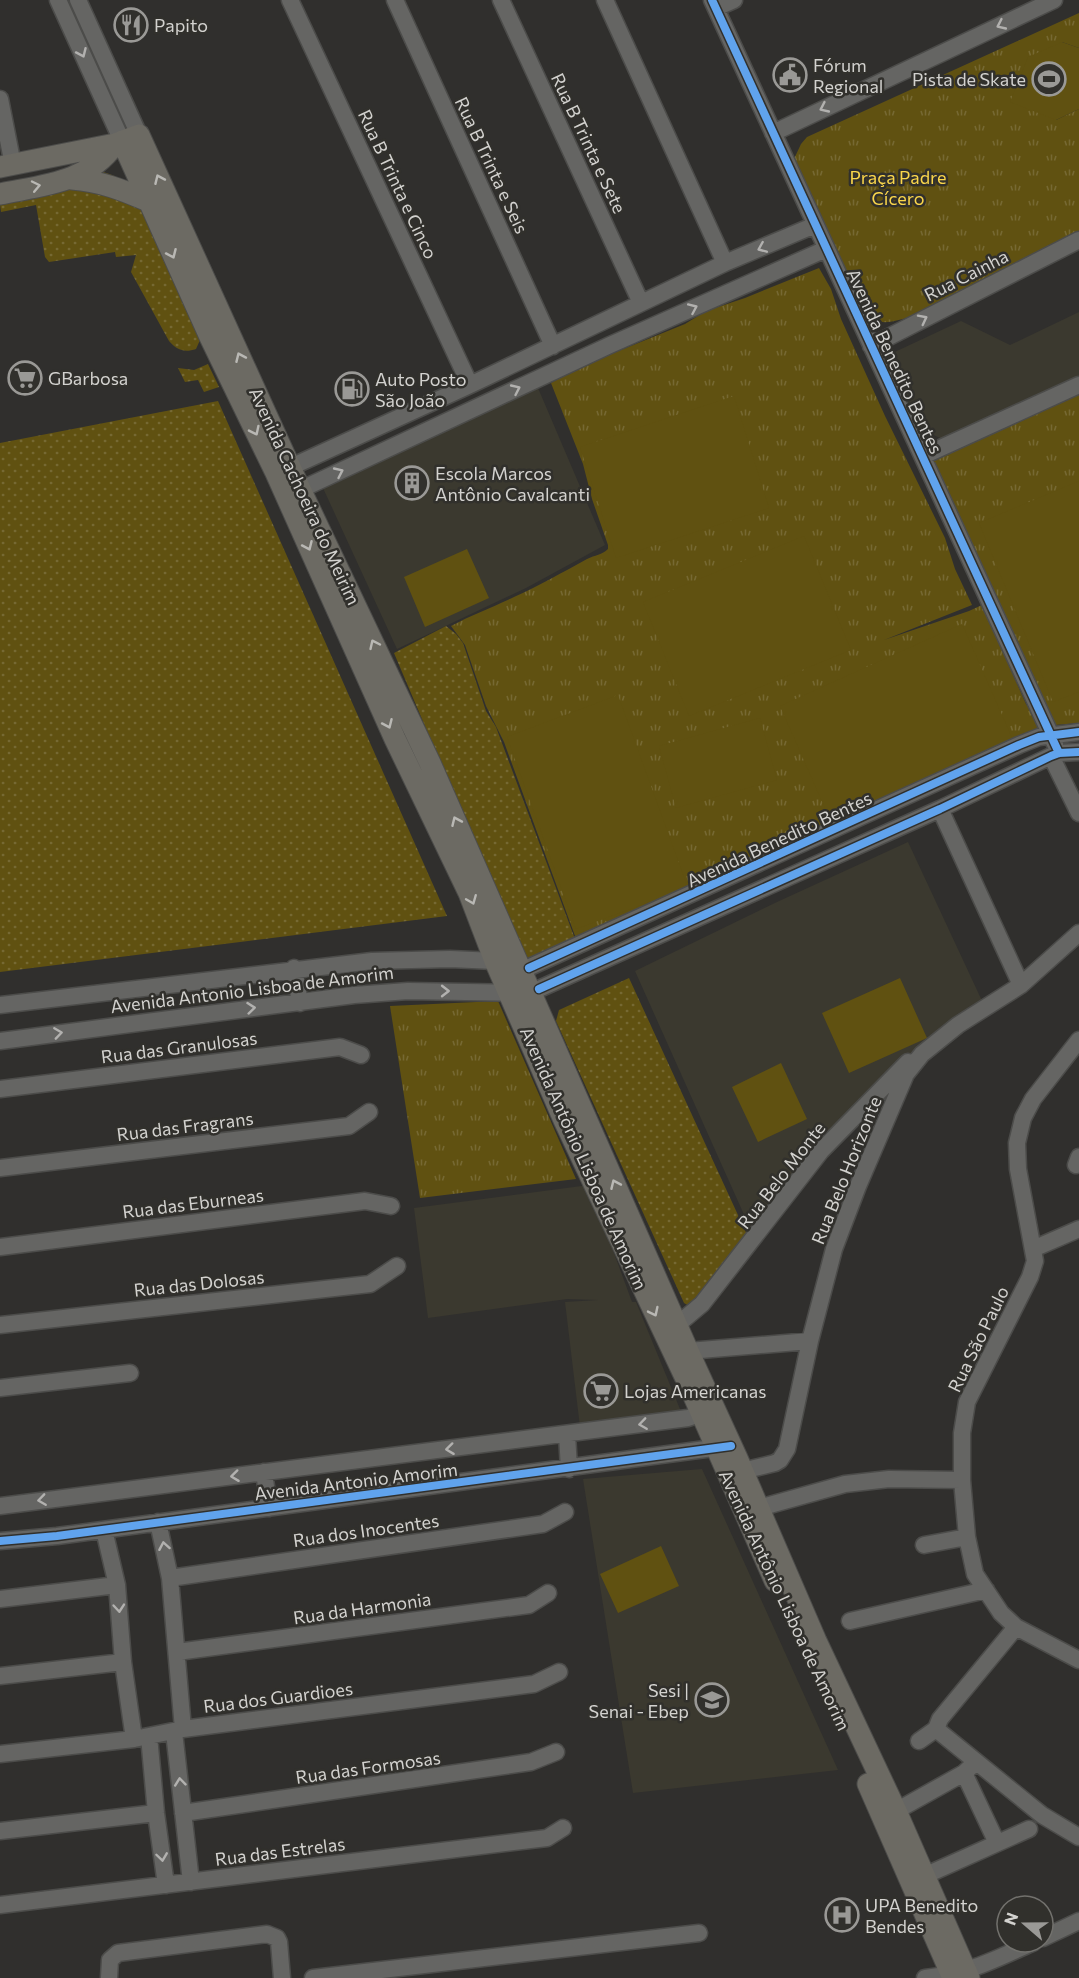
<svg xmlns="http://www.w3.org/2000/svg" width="1079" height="1978" font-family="Commissioner,sans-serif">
<defs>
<pattern id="grass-dots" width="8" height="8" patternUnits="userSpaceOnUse" patternTransform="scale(1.5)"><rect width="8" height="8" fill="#605111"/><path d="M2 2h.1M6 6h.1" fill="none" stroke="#766933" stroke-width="1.8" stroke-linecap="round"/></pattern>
<pattern id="park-tufts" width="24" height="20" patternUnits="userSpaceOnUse" patternTransform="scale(1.5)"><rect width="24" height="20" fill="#605111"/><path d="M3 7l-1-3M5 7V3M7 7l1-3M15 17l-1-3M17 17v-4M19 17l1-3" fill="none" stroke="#766933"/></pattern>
</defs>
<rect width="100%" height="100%" fill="#302f2d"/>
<path fill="#3b392f" d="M1079 312V377L942 439 919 428 884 357 961 321 1010 345Z
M538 388 605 545 526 588 397 649 323 488Z
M908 842 983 1003 919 1049 750 1228 635 971 777 902Z
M589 1185 632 1302H636L682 1414 580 1427 565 1302 598 1300 567 1299 428 1318 414 1208Z
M702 1469 838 1770 633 1793 583 1479Z"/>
<path fill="url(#grass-dots)" d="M99 171C116 175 124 180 134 194L193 315 191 320 200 340 196 349C184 353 177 350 169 341L131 272 136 255 116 257 115 252 49 262 45 257 36 205 1 212 0 204Z
M208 364 219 387 204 392 198 380 185 382 178 368 194 370Z
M218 401 447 916 0 972V443Z
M446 626 456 634 463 643 486 711 496 727 578 947 527 967 394 653Z
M629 978 749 1239 689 1306 684 1303 556 1021 559 1010Z"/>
<path fill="url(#park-tufts)" d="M1079 13V48L1062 42 1056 120 1079 109V238L910 317C892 322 881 326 865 316L794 159 801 144 807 137Z
M819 268 831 289 841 319 885 416 945 538 955 569 972 605 884 640 969 611 982 605 1026 704 1034 714 1041 731 578 944 504 742 486 706 465 645 451 626C471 615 493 607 514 597 539 586 563 572 587 559 595 555 602 555 608 549V545L592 499 583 464 551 383 579 367 685 324 706 311 745 298Z
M1079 391V723L1055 725 932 458Z
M498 1001 576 1179 420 1198 390 1006Z"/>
<path fill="#605111" d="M1062 42 1079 48V109L1056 120 1010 102 1028 57Z
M734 396 769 508 616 558 580 447Z
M1079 481V692L1053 702 979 523Z
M804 536 851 650 689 716 643 602Z
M467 549 489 598 425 627 404 577Z
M962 624 1013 740 831 822 780 706Z
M618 695 688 888 576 929 507 737Z
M760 718 777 780 676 808 659 746Z
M900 978 927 1038 849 1073 822 1013Z
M781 1063 807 1119 758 1142 732 1087Z
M661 1546 679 1586 618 1613 600 1574Z"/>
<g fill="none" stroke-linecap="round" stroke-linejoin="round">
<defs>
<path id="minor" d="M58 0 122 141
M78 0 139 135
M290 0 470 385
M395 0 553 346
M501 0 641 303
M605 0 725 263
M712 0 1055 744
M716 8 734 0
M0 99 13 165
M773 133 1054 0
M871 346 1079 240
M923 456 1079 385
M280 472 470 385 725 263 815 225
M289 495 610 345 826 249
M1051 756 1079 813
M940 809 1021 985
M294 968 300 1003
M0 1005 372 961 450 959 495 961 521 971 1019 745 1039 737 1079 732
M1079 1040 1033 1099 1023 1118 1017 1143 1018 1169 1035 1261 1030 1277 967 1402 962 1433V1480L967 1537 975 1574 1001 1613 1016 1627 1079 1660
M0 1041 354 995 408 991 530 993 940 809 1051 756 1059 753 1079 752
M0 1089 340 1047 361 1055
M1076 1165 1079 1157
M0 1168 349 1126 369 1112
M0 1247 365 1201 391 1206
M1033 1249 1079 1229
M0 1325 370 1284 397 1266
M677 1325 702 1304 821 1151 908 1062
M688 1351 810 1341
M0 1388 130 1373
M567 1434 569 1469
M742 1471 775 1463 780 1460 787 1449 810 1341 834 1249 858 1186 906 1074 922 1054 958 1025 1021 985 1079 933
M264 1472 269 1508
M0 1506 688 1418 712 1410
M759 1508 845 1484 889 1479 962 1480
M158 1522 170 1578 183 1729
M104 1530 117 1585 123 1662 134 1739
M0 1541 57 1536 728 1446
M924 1545 967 1537
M170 1578 543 1524 565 1512
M0 1599 117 1585
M850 1621 986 1590
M177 1652 529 1605 548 1593
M0 1676 123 1662
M936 1729 1042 1815 1079 1837
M174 1732 191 1882
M149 1736 156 1813 166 1885
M919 1741 936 1729 940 1719 1016 1627
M0 1754 134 1739 183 1729 534 1684 559 1672
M964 1773 997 1843
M896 1811 964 1773 976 1762
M183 1813 531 1762 556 1752
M0 1831 156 1813
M924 1876 1029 1829
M0 1905 547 1838 563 1828
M1043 1938 1079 1921
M109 1978 110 1960 118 1953 267 1934 277 1938 279 1942 282 1978
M313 1978 699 1933
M925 1978C970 1973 994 1960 1034 1942"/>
<path id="major" d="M122 141 210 337 276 473 395 739 469 893 495 961 564 1120 689 1385 775 1581
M0 167 115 144 139 135 300 489 430 763 688 1351 737 1458 816 1641 896 1811 969 1978
M72 179C100 181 123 190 148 201
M0 194C44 185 87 183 115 144
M868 1784 953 1978"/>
</defs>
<use href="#minor" stroke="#4c4c4a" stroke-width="19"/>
<use href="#major" stroke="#4c4c4a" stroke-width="23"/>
<use href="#minor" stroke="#656563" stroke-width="16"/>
<use href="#major" stroke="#6c6a63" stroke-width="21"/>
<defs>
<path id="cycleway" d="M712 0 1059 753
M529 968 1019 745 1039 737 1079 732
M539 989 940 809 1051 756 1059 753 1079 752
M0 1541 57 1536 731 1446"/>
</defs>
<use href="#cycleway" stroke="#31302c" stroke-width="11"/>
<use href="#cycleway" stroke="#60a3ed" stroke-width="8"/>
</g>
<defs><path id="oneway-chevron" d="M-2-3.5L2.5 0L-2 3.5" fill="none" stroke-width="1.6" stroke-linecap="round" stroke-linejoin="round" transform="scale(1.5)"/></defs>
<g stroke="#b2b1af">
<use href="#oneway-chevron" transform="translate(1001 25) rotate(155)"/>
<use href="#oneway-chevron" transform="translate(82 53) rotate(66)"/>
<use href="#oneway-chevron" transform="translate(824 108) rotate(155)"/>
<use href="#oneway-chevron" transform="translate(762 248) rotate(157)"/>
<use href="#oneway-chevron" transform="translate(693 308) rotate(-24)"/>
<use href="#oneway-chevron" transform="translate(923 319) rotate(-27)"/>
<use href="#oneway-chevron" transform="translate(516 389) rotate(-25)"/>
<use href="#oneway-chevron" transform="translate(339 472) rotate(-25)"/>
<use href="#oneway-chevron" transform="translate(445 991)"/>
<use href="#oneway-chevron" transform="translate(251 1008) rotate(-6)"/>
<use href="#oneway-chevron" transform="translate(58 1033) rotate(-8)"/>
<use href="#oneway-chevron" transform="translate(643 1424) rotate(172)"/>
<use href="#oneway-chevron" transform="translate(450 1449) rotate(173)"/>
<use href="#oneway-chevron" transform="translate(235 1476) rotate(173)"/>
<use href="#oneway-chevron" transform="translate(42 1500) rotate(172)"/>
<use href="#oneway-chevron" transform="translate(164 1546) rotate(-100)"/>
<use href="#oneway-chevron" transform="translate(119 1608) rotate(85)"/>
<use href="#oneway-chevron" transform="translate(180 1782) rotate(-96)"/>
<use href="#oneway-chevron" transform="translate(162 1857) rotate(82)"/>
</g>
<g stroke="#b9b8b4">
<use href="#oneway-chevron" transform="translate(159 179) rotate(-114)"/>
<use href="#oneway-chevron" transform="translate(36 186) rotate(-12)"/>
<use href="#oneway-chevron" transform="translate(172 254) rotate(66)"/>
<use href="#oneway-chevron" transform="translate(240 357) rotate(-114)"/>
<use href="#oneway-chevron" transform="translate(255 431) rotate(64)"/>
<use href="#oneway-chevron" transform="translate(308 546) rotate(66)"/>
<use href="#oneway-chevron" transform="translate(374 644) rotate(-115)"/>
<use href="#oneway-chevron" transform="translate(388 724) rotate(66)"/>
<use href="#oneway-chevron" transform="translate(456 821) rotate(-114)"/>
<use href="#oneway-chevron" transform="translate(472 900) rotate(68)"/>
<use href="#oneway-chevron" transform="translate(615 1184) rotate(-114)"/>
<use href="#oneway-chevron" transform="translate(654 1312) rotate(64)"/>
</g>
<defs>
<symbol id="restaurant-ring" viewBox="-11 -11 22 22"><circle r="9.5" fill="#31302c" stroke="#9a9996" stroke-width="1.5"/><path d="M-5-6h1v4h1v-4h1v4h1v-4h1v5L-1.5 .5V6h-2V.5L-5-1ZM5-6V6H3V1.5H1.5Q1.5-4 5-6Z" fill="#9a9996"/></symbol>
<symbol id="civic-ring" viewBox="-11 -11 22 22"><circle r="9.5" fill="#31302c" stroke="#9a9996" stroke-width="1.5"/><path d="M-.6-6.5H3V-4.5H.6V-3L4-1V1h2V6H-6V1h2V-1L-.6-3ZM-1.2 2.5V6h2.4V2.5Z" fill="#9a9996"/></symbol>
<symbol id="stadium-ring" viewBox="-11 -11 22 22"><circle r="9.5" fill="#31302c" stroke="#9a9996" stroke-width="1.5"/><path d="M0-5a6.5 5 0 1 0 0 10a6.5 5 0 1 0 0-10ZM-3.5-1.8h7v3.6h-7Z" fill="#9a9996"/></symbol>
<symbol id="supermarket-ring" viewBox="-11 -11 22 22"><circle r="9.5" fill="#31302c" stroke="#9a9996" stroke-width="1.5"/><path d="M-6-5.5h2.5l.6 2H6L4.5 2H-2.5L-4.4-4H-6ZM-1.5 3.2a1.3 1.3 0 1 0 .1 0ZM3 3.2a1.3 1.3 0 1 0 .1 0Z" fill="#9a9996"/></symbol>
<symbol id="fuel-ring" viewBox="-11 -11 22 22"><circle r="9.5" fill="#31302c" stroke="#9a9996" stroke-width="1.5"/><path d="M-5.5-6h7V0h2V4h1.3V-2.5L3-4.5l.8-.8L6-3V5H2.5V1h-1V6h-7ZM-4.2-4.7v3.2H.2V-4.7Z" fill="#9a9996"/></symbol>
<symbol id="building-ring" viewBox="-11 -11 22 22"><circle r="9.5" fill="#31302c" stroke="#9a9996" stroke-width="1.5"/><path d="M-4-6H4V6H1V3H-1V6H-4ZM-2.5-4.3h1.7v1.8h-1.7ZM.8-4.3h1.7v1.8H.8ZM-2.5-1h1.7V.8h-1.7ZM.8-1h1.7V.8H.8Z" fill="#9a9996"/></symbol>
<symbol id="school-ring" viewBox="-11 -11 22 22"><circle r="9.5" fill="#31302c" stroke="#9a9996" stroke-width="1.5"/><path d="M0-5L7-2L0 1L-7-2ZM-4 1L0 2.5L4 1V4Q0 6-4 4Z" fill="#9a9996"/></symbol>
<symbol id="hospital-ring" viewBox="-11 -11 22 22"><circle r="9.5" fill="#31302c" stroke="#9a9996" stroke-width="1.5"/><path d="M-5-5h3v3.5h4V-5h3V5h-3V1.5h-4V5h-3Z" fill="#9a9996"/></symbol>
</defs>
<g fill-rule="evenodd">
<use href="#restaurant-ring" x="112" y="6" width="38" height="38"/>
<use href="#civic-ring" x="771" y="56" width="38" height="38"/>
<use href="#stadium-ring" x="1030" y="60" width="38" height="38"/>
<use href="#supermarket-ring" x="6" y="359" width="38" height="38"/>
<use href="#fuel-ring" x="333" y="370" width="38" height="38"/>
<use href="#building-ring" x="393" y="464" width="38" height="38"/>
<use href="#supermarket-ring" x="582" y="1372" width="38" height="38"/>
<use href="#school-ring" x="693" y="1681" width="38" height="38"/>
<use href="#hospital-ring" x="823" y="1896" width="38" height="38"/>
</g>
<g text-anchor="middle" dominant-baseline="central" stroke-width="5" stroke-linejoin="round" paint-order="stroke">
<g font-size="18" fill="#d3d2cf" stroke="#31302c" text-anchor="start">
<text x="154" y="25">Papito</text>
<text x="813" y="65">Fórum<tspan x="813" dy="21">Regional</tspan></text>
<text x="1026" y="79" text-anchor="end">Pista de Skate</text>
<text x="48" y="378">GBarbosa</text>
<text x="375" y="379">Auto Posto<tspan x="375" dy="21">São João</tspan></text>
<text x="435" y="473">Escola Marcos<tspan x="435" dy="21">Antônio Cavalcanti</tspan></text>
<text x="624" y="1391">Lojas Americanas</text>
<text x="689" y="1690" text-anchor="end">Sesi |<tspan x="689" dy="21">Senai - Ebep</tspan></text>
<text x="865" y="1905">UPA Benedito<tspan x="865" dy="21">Bendes</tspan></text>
</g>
<g font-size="18" fill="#d3d2cf" stroke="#31302c">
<text transform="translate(589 143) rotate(65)">Rua B Trinta e Sete</text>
<text transform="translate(492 165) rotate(65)">Rua B Trinta e Seis</text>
<text transform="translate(398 184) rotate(65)">Rua B Trinta e Cinco</text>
<text transform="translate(966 275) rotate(-27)">Rua Cainha</text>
<text transform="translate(895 361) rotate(65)">Avenida Benedito Bentes</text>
<text transform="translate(305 496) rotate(65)">Avenida Cachoeira do Meirim</text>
<text transform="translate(779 839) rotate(-25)">Avenida Benedito Bentes</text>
<text transform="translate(252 989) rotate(-7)">Avenida Antonio Lisboa de Amorim</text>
<text transform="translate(179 1047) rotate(-7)">Rua das Granulosas</text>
<text transform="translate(185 1126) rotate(-7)">Rua das Fragrans</text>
<text transform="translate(584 1158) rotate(66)">Avenida Antônio Lisboa de Amorim</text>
<text transform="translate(846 1170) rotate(-68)">Rua Belo Horizonte</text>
<text transform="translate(781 1175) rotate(-52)">Rua Belo Monte</text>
<text transform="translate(193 1203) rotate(-7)">Rua das Eburneas</text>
<text transform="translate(199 1283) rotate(-6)">Rua das Dolosas</text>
<text transform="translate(978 1339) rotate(-64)">Rua São Paulo</text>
<text transform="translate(356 1481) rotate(-7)">Avenida Antonio Amorim</text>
<text transform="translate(366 1530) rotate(-8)">Rua dos Inocentes</text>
<text transform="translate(785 1600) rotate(65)">Avenida Antônio Lisboa de Amorim</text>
<text transform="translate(362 1608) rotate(-8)">Rua da Harmonia</text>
<text transform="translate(278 1697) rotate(-7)">Rua dos Guardioes</text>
<text transform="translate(368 1767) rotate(-8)">Rua das Formosas</text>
<text transform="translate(280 1851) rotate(-7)">Rua das Estrelas</text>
</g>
<g font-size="18" fill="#fad64b" stroke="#31302c">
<text x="898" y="177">Praça Padre<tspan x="898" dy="21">Cícero</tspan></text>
</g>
</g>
<g transform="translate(1025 1924) rotate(290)"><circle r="28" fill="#31302c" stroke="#72716d" stroke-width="1.5"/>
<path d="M0-4.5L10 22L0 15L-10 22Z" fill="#9a9996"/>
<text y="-9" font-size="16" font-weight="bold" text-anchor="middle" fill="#d3d2cf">N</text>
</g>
</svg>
